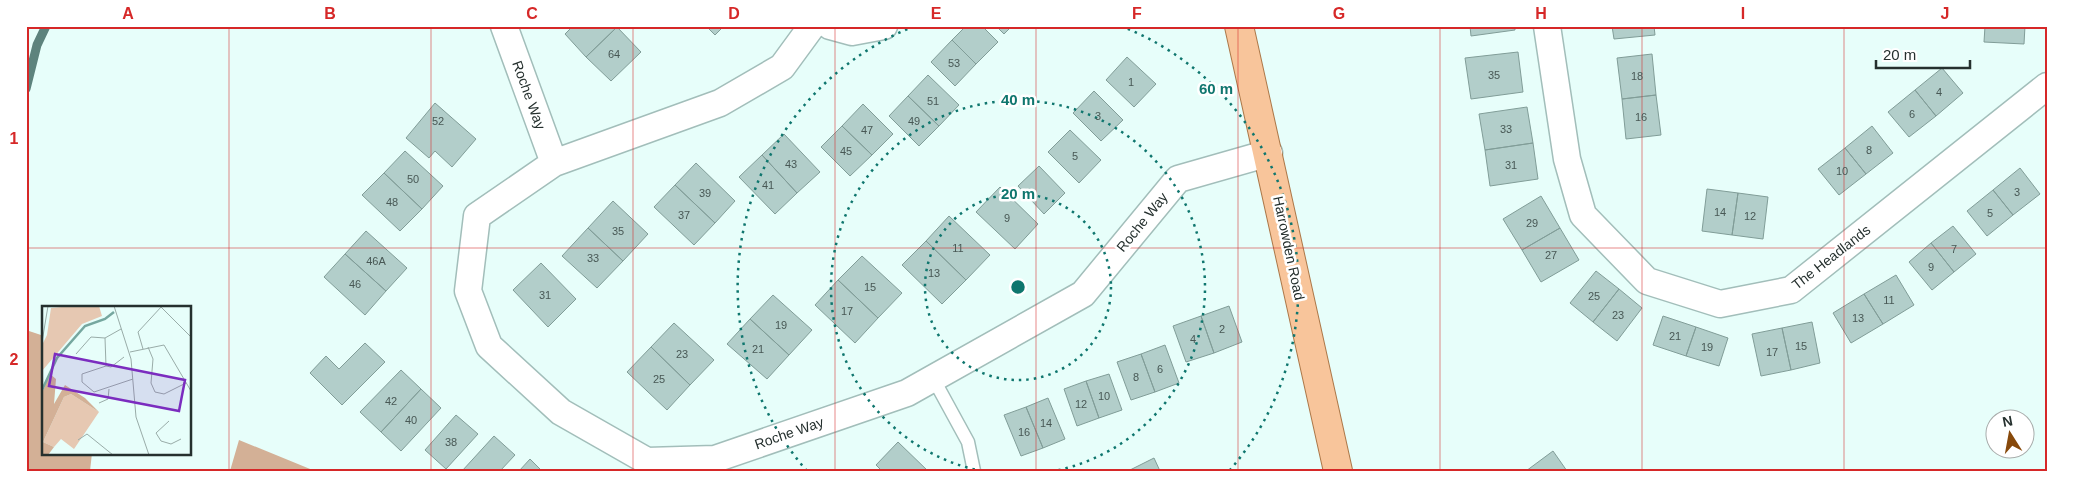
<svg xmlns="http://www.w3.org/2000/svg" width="2073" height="497" font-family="Helvetica,sans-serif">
<rect width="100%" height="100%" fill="#e7fefa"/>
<path fill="#d3b096" d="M26 330 44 336V453H92L90 471H26Z
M239 440 315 471H230Z"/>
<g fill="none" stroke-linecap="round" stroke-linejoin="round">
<path stroke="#5d837d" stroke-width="9" d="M26 89 37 45 46 26"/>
</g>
<path fill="#b2ceca" stroke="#819d98" d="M573 26H616L617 27 586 57 565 34Z
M706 26H724L715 35Z
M966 26H982L998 42 976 64 952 40Z
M996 26H1012L1004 34Z
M1470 26H1515V30L1471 36Z
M1612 26H1654L1655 35 1614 39Z
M1985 26H2025L2024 44 1984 42Z
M617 27 641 52 611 81 586 57Z
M952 40 976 64 955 86 931 62Z
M1518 52 1523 92 1471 99 1465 58Z
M1652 54 1656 95 1622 99 1617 58Z
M1127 57 1156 84 1134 107 1106 80Z
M1942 68 1963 93 1936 116 1915 90Z
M928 75 959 105 939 126 908 96Z
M1915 90 1936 116 1909 137 1888 112Z
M1094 91 1123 120 1101 141 1073 113Z
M1656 95 1661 135 1626 139 1622 99Z
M908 96 939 126 919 146 889 116Z
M435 103 476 139 452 167 435 151 429 158 406 138Z
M863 104 893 134 872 155 842 126Z
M1527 107 1533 143 1485 150 1479 114Z
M842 126 872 155 850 176 821 147Z
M1872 126 1893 153 1866 174 1845 148Z
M1070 130 1101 160 1079 183 1048 152Z
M784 134 820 172 797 193 762 155Z
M1533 143 1538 179 1490 186 1485 150Z
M1845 148 1866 174 1839 195 1818 169Z
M405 151 443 186 422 209 384 173Z
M762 155 797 193 775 214 739 177Z
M696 163 735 201 715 223 675 185Z
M1039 166 1065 193 1044 214 1018 186Z
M2020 168 2040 194 2013 215 1993 190Z
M384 173 422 209 400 231 362 195Z
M675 185 715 223 694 245 654 207Z
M1000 187 1038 224 1015 249 976 212Z
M1707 189 1738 193 1732 235 1702 231Z
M1993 190 2013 215 1987 236 1967 211Z
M1738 193 1768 197 1763 239 1732 235Z
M1541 196 1560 228 1522 250 1503 219Z
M613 201 648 234 623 261 588 228Z
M949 216 990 255 966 280 926 241Z
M1953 226 1976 254 1954 272 1931 243Z
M588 228 623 261 597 288 562 256Z
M1560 228 1579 260 1541 282 1522 250Z
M366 231 407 268 386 291 345 254Z
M926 241 966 280 942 304 902 265Z
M1931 243 1954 272 1932 290 1909 262Z
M345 254 386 291 365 315 324 277Z
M862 256 902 293 878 318 838 280Z
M541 263 576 299 548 327 513 290Z
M1596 271 1619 289 1593 322 1570 303Z
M1896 275 1914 305 1883 324 1864 294Z
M838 280 878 318 855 343 815 305Z
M1619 289 1642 308 1617 341 1593 322Z
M1864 294 1883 324 1851 343 1833 313Z
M773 295 812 330 789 355 750 319Z
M1229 306 1242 342 1214 353 1201 316Z
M1201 316 1214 353 1186 362 1173 326Z
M1663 316 1696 327 1686 356 1653 345Z
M750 319 789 355 767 379 727 344Z
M1812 322 1820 363 1791 370 1782 328Z
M674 323 714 360 690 385 651 347Z
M1696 327 1728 338 1719 366 1686 356Z
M1782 328 1791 370 1761 376 1752 334Z
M365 343 385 362 342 405 310 373 326 356 339 369Z
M1165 345 1179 383 1155 392 1141 354Z
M651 347 690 385 667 410 627 372Z
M1141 354 1155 392 1131 400 1117 362Z
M401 370 421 389 381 432 360 412Z
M1109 374 1122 410 1099 418 1086 381Z
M1086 381 1099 418 1077 426 1064 389Z
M421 389 441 408 401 451 381 432Z
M1048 398 1065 439 1043 448 1026 407Z
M1026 407 1043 448 1021 456 1004 415Z
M456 415 478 434 446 469 425 450Z
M494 436 515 455 500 471H462Z
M898 442 928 471H882L876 465Z
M1553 451 1567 471H1526Z
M1154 458 1160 471H1128Z
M530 459 542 471H519Z"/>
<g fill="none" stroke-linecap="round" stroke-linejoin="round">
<defs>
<path id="lane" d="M933 378 968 442 974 471"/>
<path id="street" d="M504 26 554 163
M812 26 782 67 720 103 554 163 477 216 468 291 489 346 561 412 647 461 715 459 907 393 1083 294 1178 179 1269 153
M830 26 852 32 884 26
M1547 26 1567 159 1583 215 1647 281 1720 304 1791 290 2047 86"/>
<path id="primary" d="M1239 26 1338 471"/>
</defs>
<use href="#lane" stroke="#a2beba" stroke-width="15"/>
<use href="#street" stroke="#a2beba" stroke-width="29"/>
<use href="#primary" stroke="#ac7849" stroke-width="30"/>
<use href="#lane" stroke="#fff" stroke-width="12"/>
<use href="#street" stroke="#fff" stroke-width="26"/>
<use href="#primary" stroke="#f8c59b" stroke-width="28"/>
</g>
<path fill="none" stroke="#d62828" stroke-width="1" stroke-opacity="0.55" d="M229 26V471M431 26V471M633 26V471M835 26V471M1036 26V471M1238 26V471M1440 26V471M1642 26V471M1844 26V471M26 248H2047"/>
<g fill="none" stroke="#0f766e" stroke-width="2.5" stroke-dasharray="2.5 5">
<circle cx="1018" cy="287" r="93"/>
<path d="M982 471A187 187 0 1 1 1054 471"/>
<path d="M807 471A280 280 0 0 1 915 26M1121 26A280 280 0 0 1 1229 471"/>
</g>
<g text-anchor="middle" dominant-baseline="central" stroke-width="5" stroke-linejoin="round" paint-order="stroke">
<g font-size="11" fill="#485855">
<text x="614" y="54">64</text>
<text x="954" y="63">53</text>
<text x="1494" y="75">35</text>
<text x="1637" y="76">18</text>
<text x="1131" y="82">1</text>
<text x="1939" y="92">4</text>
<text x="933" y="101">51</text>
<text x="1912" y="114">6</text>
<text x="1098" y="116">3</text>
<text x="1641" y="117">16</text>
<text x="438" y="121">52</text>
<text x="914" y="121">49</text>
<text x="1506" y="129">33</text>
<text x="867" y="130">47</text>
<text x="1869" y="150">8</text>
<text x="846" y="151">45</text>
<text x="1075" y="156">5</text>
<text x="791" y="164">43</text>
<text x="1511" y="165">31</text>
<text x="1842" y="171">10</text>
<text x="413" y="179">50</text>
<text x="768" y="185">41</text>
<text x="2017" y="192">3</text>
<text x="705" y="193">39</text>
<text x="392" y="202">48</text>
<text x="1720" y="212">14</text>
<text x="1990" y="213">5</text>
<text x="684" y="215">37</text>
<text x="1750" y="216">12</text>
<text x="1007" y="218">9</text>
<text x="1532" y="223">29</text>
<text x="618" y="231">35</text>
<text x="958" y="248">11</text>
<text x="1954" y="249">7</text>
<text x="1551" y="255">27</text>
<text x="593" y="258">33</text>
<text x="376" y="261">46A</text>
<text x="1931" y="267">9</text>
<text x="934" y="273">13</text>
<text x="355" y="284">46</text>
<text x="870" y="287">15</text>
<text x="545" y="295">31</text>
<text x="1594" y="296">25</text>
<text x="1889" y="300">11</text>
<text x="847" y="311">17</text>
<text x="1618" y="315">23</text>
<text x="1858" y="318">13</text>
<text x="781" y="325">19</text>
<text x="1222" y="329">2</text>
<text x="1675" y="336">21</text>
<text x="1193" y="339">4</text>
<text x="1801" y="346">15</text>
<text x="1707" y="347">19</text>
<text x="758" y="349">21</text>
<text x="1772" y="352">17</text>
<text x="682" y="354">23</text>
<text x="1160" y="369">6</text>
<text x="1136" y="377">8</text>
<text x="659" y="379">25</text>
<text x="1104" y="396">10</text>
<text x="391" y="401">42</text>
<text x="1081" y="404">12</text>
<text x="411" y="420">40</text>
<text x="1046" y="423">14</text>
<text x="1024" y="432">16</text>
<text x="451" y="442">38</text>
</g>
<g font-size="14" fill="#25302e" stroke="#fff">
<text transform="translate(529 95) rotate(70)">Roche Way</text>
<text transform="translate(1142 222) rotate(-51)">Roche Way</text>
<text transform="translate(1289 248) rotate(78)">Harrowden Road</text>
<text transform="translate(1831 257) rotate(-38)">The Headlands</text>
<text transform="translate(789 433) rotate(-19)">Roche Way</text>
</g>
</g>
<g transform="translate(42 306)">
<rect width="149" height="149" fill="#e7fefa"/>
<path d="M30 0H57L60 10 40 18 0 65V39L5 29 9 2ZM29 88 57 106 32 143 19 133 12 141 1 136 22 91Z" fill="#e6c8b2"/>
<path d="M8 68 14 73 12 98 23 79 43 92 57 106 29 88 22 91 1 136 12 141 6 149H0V87Z" fill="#d3b096"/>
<path fill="none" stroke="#75a79f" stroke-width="2.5" d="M0 84 15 52 43 20 63 13 72 6"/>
<path fill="none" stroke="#99aca8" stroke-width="1" d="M72 0 89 53 94 111 107 149M119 1 149 31M79 23 63 32 64 60 40 68V76L52 86 91 73M0 36 6 0M106 41 111 53 109 77 113 86 122 88 144 77M101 43 96 26 120 0M88 46 122 39 149 85M34 48 49 31 63 32M64 60 69 61 82 51M57 97 66 93 67 83M127 115 114 127 119 135 129 138 139 133M36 134 45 128 71 149"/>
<path fill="#7b2cbf" fill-opacity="0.15" stroke="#7b2cbf" stroke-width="2.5" d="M13 48 143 74 137 105 7 80Z"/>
<rect width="149" height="149" fill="none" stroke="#25302e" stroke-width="2.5"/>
</g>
<circle cx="1018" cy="287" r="8" fill="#0f766e" stroke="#fff" stroke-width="2.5"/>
<g font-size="15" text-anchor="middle" font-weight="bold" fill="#0f766e" stroke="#fff" stroke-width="5" stroke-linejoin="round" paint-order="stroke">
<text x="1216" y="94">60 m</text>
<text x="1018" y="105">40 m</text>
<text x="1018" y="199">20 m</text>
</g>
<rect width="2073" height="497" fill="none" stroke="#ffffff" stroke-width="55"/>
<g transform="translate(2010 434) rotate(349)"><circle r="24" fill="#ffffff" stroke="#a8acab"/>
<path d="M0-4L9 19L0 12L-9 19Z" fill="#87490b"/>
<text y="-8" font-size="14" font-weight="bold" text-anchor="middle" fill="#25302e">N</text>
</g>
<path d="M1876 60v8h94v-8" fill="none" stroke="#25302e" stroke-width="2.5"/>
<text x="1883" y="60" font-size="15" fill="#25302e" stroke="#ffffff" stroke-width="4" paint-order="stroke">20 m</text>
<rect x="28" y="28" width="2018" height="442" fill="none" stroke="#d62828" stroke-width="2"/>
<g font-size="16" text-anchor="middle" font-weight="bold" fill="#d62828">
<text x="128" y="19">A</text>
<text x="330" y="19">B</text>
<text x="532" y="19">C</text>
<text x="734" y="19">D</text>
<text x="936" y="19">E</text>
<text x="1137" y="19">F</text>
<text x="1339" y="19">G</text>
<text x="1541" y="19">H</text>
<text x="1743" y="19">I</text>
<text x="1945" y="19">J</text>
<text x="14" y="144">1</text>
<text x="14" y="365">2</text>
</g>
</svg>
